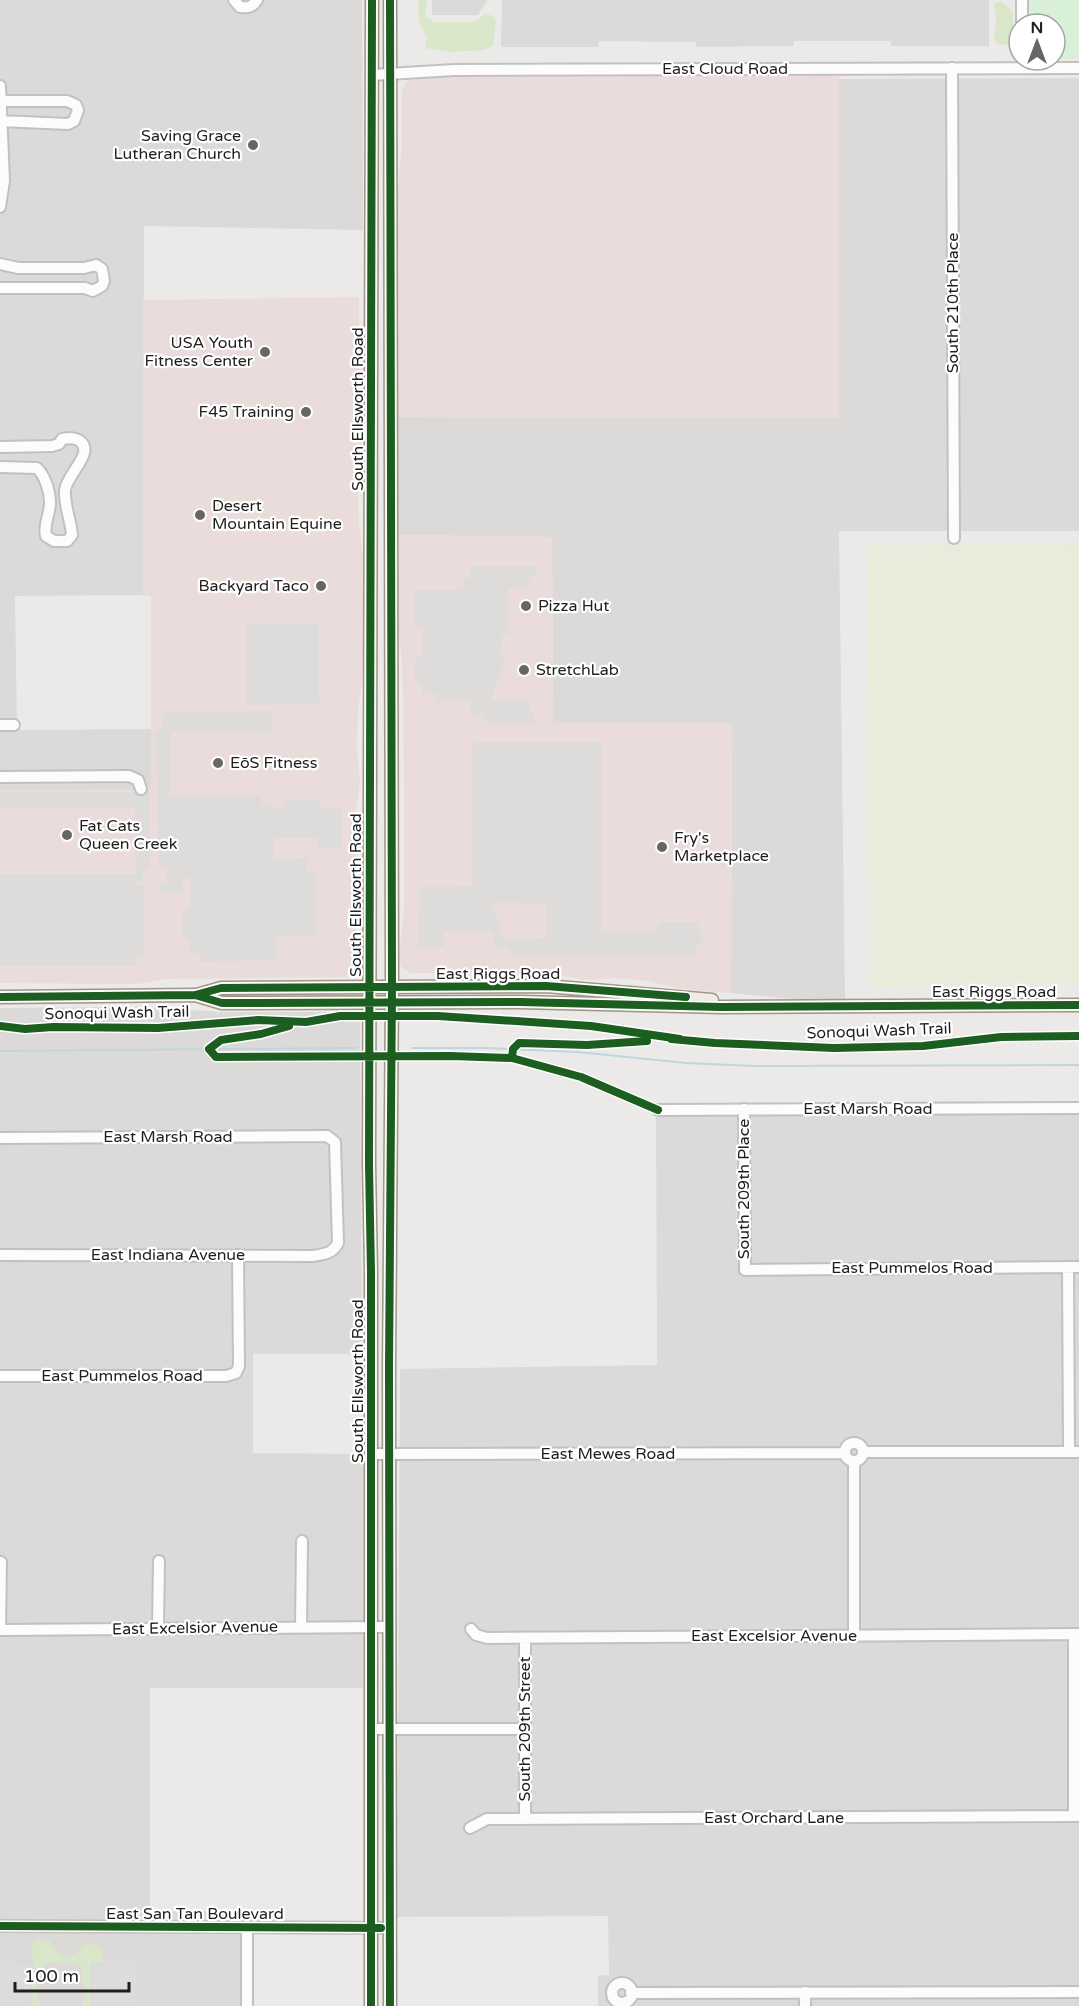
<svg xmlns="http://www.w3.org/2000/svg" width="1079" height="2006" font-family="'Varela Round',sans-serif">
<rect width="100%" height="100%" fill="#eceae8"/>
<path fill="#dbdad9" d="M0 0H362L363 230 144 226 143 595 15 596 17 730 151 729V790H0Z
M432 0H487L478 15H432Z
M502 0H989V46H891V41H794V46L696 47V42L599 41 598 47H501Z
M1079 78V531H839L845 999H792L731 993 732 723H553L552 537 398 535V417L839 418V79Z
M145 1007 220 1012H349L357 1015 360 1019 362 1354H253V1453L363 1454V1688H150V1911L252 1912V2006H0V1008Z
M1079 1105V2006H598V1976L609 1975 608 1916 397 1917 400 1369 657 1365 656 1106Z"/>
<path fill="#e9dcdb" d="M839 76V418L398 417V186L402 143V90L407 81 432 77Z
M359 297V326L363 352V431L358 476 359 524 363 556V676L358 710 357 748 360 782 356 814V966L354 971 347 977 165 979 137 984 0 983V790L151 789V596L143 595V300Z
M397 535 552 537 553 723H732L731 993 679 989 649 981 613 978 585 980 551 974 411 973 401 967 399 955 404 909V782L402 661 397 626Z"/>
<path fill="#ebebdc" d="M1079 544V984L871 987 867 545Z"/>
<path fill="#d9e6ca" d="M418 0H427L425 16 434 22H475L484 14 494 16 496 21 493 45 485 50 451 52 425 48 427 39 419 21Z
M1000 1 1013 11V42L1007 45 998 44 994 38 996 19 994 5Z
M39 1939 50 1941C54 1952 65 1963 77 1952 81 1948 82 1944 89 1944 94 1944 99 1948 103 1950V1963H90L91 2006H82V1999L85 1998V1985L82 1982V1968L76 1963H47L41 1967 40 1981 37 1983V1997L41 2001V2006H32L33 1960 31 1948 35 1941Z"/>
<path fill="#d8efd8" d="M1030 0H1079V56L1072 59H1055V24H1030L1028 2Z"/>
<path fill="#dddcdb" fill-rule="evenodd" d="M470 566H536V572L528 581V588L508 589 509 635H501L502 645 499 656 506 659 491 700 530 701 529 708 534 716V723H485V713L471 715 470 700 436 702 437 693 422 694V683H415V657L423 656V627H414L415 590H463L464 578 471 577Z
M247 623 319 624V703L246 705Z
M272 711V733L171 732 170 796H261V805H270V808L283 807V799L321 800V807H341L342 849H317V838H273L274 859 307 858V872L316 873 315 936 275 937 277 960 200 962V954L189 953V938H182L183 909 190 908V878L182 877 183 893H160L159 885 167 884V868H159L156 731 163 730V713Z
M473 742H601L602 931 658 932 659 922H697L704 938 696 948 695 956 509 955 508 946 495 947 492 931H444V947H418L420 887 472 886ZM491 902 547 904V938L502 939 500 925Z
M0 792H150V869H143V881H137V885H144V957L136 958V966H0V874H136L135 807H0Z
M109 1958H136V2006H93L92 1965H109Z
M14 1959V1965H30V2006H0V1960Z"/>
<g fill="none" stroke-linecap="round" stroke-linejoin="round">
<path stroke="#bed6dc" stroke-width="2" d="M412 1048H484L578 1052 686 1063 755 1066 1079 1065
M0 1051 356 1048"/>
<defs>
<path id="minor" d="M234 0 240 7C248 8 253 7 257 0
M1022 0V24
M952 68 954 538
M372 75 454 70 1079 68
M0 86 4 181 0 207
M0 101H67L76 105 78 110 74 121 68 124 0 121
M0 264 18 268H84L96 265 102 269 104 281 102 286 93 291 85 288H0
M0 447 52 446 59 444 62 439C68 438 75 437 80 441 95 453 67 474 65 490 64 506 71 520 72 535L67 541H54L46 536C43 524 50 515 50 503 50 491 45 476 37 468L0 467
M0 725H14
M0 777 129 776 138 780 141 789
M744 1109 745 1270 1079 1267
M658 1110 1079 1108
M0 1138 327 1136 335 1142 338 1243C332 1254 324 1254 313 1256L0 1255
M1068 1267 1069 1452
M0 1376H226L236 1373 239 1366 238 1255
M845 1452a9 9 0 1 1 18 0a9 9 0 1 1-18 0Z
M863 1452H1079
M371 1454 845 1453
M854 1461V1635
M301 1627 302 1541
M158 1628 159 1561
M471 1629 476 1635 487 1638 1079 1634
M0 1630 390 1627
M0 1630 1 1562
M1074 1634V1816
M525 1638V1819
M371 1729H525
M470 1828 487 1819 1079 1816
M0 1926 389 1928
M247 1928V2006
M612 1993a10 10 0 1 1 20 0a10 10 0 1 1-20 0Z
M805 1992V2006
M631 1993 1079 1992"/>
<path id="major" d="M197 995 221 988 546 986 712 1000
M0 997 195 995 222 1003 520 1002 721 1007 1079 1005
M371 2006V1272L369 1164 372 0
M390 2006 389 1367 392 988 390 0"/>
</defs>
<use href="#minor" stroke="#c2c1c0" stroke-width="14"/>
<use href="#major" stroke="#a09787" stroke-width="15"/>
<use href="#minor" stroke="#fcfcfc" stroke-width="10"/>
<use href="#major" stroke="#efebe6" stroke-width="12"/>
<defs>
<path id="cycleway" d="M195 995 221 988 546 986 686 997
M0 997 195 995 222 1003 520 1002 721 1007 1079 1005
M0 1026 25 1029 53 1027 158 1028 258 1020 306 1022 340 1016H438L591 1026 680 1039
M289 1026 261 1034 221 1040 209 1049 216 1057 450 1056 512 1058 581 1077 658 1110
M671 1039 715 1043 834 1048 923 1046 1001 1037 1079 1036
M512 1058 513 1049 519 1043 587 1045 647 1041
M0 1926 381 1928
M371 2006V1272L369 1164 372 0
M390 2006 389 1367 392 988 390 0"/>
</defs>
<use href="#cycleway" stroke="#fff" stroke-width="11"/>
<use href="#cycleway" stroke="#1b5e20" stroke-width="8"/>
</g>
<g fill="#676665" stroke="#fff" stroke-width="2">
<circle cx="253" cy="145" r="6"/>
<circle cx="265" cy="352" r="6"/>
<circle cx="306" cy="412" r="6"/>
<circle cx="200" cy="515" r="6"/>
<circle cx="321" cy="586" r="6"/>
<circle cx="526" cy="606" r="6"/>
<circle cx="524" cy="670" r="6"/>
<circle cx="218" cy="763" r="6"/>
<circle cx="67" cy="835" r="6"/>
<circle cx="662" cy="847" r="6"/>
</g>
<g text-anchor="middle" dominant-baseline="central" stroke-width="4.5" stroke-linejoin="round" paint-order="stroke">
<g font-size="16" fill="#1f1f1f" stroke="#fff">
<text x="725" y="69">East Cloud Road</text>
<text transform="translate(953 303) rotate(-90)">South 210th Place</text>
<text transform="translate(358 409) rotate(-90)">South Ellsworth Road</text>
<text transform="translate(356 895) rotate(-90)">South Ellsworth Road</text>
<text x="498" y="974">East Riggs Road</text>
<text x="994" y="992">East Riggs Road</text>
<text transform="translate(117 1013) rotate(-1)">Sonoqui Wash Trail</text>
<text transform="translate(879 1031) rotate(-2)">Sonoqui Wash Trail</text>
<text x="868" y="1109">East Marsh Road</text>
<text x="168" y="1137">East Marsh Road</text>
<text transform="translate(744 1189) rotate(-90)">South 209th Place</text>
<text x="168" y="1255">East Indiana Avenue</text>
<text x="912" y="1268">East Pummelos Road</text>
<text x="122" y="1376">East Pummelos Road</text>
<text transform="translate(358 1381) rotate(-90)">South Ellsworth Road</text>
<text x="608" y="1454">East Mewes Road</text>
<text transform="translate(195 1628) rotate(-1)">East Excelsior Avenue</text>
<text x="774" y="1636">East Excelsior Avenue</text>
<text transform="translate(525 1729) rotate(-90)">South 209th Street</text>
<text x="774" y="1818">East Orchard Lane</text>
<text x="195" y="1914">East San Tan Boulevard</text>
</g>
<g font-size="16" fill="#1f1f1f" stroke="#fff" text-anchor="start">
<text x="241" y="136" text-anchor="end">Saving Grace<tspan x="241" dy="18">Lutheran Church</tspan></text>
<text x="253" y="343" text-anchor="end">USA Youth<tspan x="253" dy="18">Fitness Center</tspan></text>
<text x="294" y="412" text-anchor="end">F45 Training</text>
<text x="212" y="506">Desert<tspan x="212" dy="18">Mountain Equine</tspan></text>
<text x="309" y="586" text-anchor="end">Backyard Taco</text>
<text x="538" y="606">Pizza Hut</text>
<text x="536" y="670">StretchLab</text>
<text x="230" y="763">EōS Fitness</text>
<text x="79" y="826">Fat Cats<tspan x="79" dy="18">Queen Creek</tspan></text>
<text x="674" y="838">Fry's<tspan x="674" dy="18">Marketplace</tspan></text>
</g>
</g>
<g transform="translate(1037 42)"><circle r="28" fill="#ffffff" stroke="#a5a5a5" stroke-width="1.5"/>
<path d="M0-4.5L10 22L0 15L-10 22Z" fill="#676665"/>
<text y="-9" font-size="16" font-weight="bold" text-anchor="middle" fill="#1f1f1f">N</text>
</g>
<path d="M15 1982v9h114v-9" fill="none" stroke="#1f1f1f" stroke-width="3"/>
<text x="24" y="1982" font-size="18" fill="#1f1f1f" stroke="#ffffff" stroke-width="4.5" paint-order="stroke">100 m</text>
</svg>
